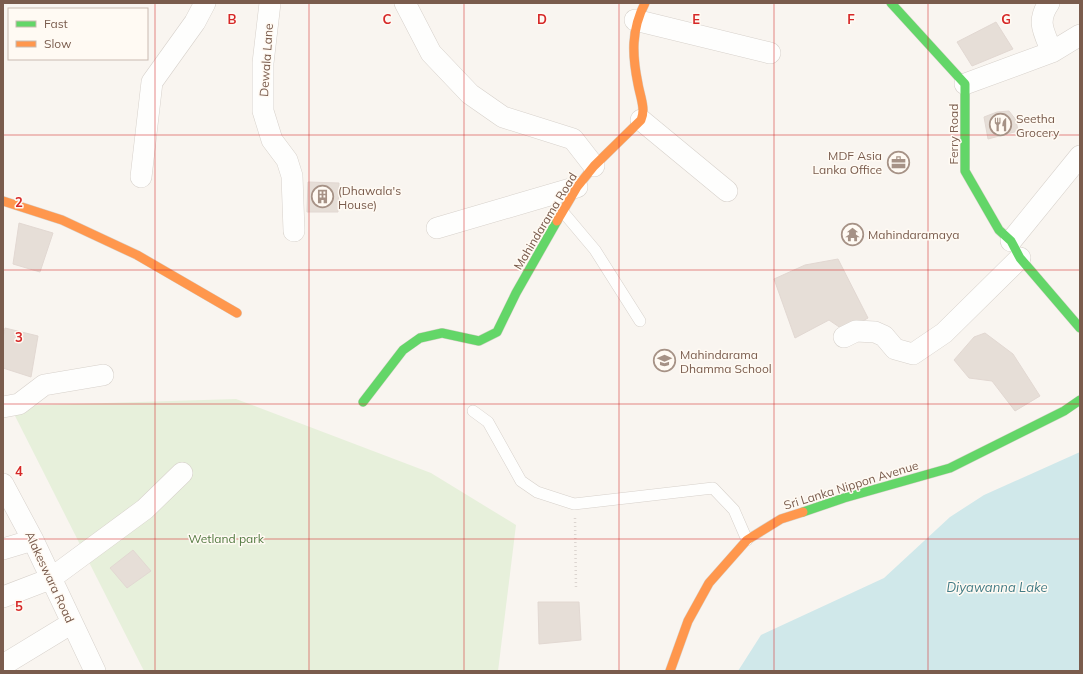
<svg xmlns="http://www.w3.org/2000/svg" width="1083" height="674" font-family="Mulish,sans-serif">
<rect width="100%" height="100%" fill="#f9f5f0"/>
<path fill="#e7f0db" d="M236 399 431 473 516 525 498 671H144L10 406Z"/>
<path fill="#d0e8ea" d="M1080 452V671H738L761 635 884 578 950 517 984 495Z"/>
<path fill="#e6ded7" stroke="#e2d8d2" d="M996 22 1013 49 972 66 957 42Z
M1009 111 1016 120 1018 131 988 139 984 117 997 112Z
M308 182 339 183 338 212H307Z
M19 223 53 233 40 272 13 264Z
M838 259 868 318 845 331 829 320 795 338 774 279 805 265Z
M5 328 38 336 31 377 3 368V337Z
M985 333 1013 354 1040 396 1015 411 992 381 969 378 954 360 974 337Z
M133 550 151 571 127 588 110 568Z
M538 602H579L581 640 539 644Z"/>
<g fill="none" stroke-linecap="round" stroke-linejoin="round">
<defs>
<path id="lane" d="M563 212 595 250 640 321
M473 411 488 422 521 481 537 492 574 504 713 488 734 510 747 540"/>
<path id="street" d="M270 3 263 63V111L272 140 287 160 292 176 294 231
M405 3 431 53 470 94 503 117 573 139 594 166
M1049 3C1036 22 1044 32 1052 52
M635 20 770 53
M965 84 1052 52 1080 35
M641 120 727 191
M141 177 152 82 195 22 205 3
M437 228 577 187
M1011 241 1080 156
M844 337 856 331 875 332 884 336 895 349 913 354 944 333 1020 258
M3 407 19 404 44 385 103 375
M3 484 33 540 95 671
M3 549 33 540
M3 597 50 579 145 509 182 473
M3 665 72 623"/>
<path id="fast" d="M891 3 965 84V171L999 230 1011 241 1020 258 1080 328
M363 402 403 350 420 338 442 333 479 341 497 332 516 293 557 221
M803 512 844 498 950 468 1064 411 1080 400"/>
<path id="slow" d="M3 201 62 220 137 255 237 313
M557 221 577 187 594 166 641 120C646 109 640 96 638 84 632 55 631 30 645 3
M670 671 688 621 709 583 747 540 781 519 803 512"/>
</defs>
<use href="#lane" stroke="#d7d1cb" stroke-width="12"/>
<use href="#street" stroke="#d7d1cb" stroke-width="22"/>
<use href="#fast" stroke="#d9d2cb" stroke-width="10"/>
<use href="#slow" stroke="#d9d2cb" stroke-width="10"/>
<path stroke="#dcd5d0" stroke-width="2.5" stroke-dasharray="1 3" stroke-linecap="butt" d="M575 518 576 589"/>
<use href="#lane" stroke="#fefefd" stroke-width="11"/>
<use href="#street" stroke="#fefefd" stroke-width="21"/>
<use href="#fast" stroke="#63d668" stroke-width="9"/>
<use href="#slow" stroke="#ff974d" stroke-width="9"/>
</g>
<path fill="none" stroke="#d62828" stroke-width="1" stroke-opacity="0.55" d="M155 3V671M309 3V671M464 3V671M619 3V671M774 3V671M928 3V671M3 135H1080M3 270H1080M3 404H1080M3 539H1080"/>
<defs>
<symbol id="restaurant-ring" viewBox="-11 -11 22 22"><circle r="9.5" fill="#fffaf3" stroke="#a69286" stroke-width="1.5"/><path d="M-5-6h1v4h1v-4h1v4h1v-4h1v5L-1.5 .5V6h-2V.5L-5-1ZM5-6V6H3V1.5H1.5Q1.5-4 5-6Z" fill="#a69286"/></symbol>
<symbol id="office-ring" viewBox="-11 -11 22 22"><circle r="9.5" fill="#fffaf3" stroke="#a69286" stroke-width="1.5"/><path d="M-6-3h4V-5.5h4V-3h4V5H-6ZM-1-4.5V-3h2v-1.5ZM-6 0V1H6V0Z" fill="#a69286"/></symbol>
<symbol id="building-ring" viewBox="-11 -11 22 22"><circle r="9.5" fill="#fffaf3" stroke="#a69286" stroke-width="1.5"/><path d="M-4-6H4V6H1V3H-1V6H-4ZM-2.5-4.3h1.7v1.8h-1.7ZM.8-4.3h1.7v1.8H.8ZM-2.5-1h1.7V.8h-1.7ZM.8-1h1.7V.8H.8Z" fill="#a69286"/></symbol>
<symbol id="temple-ring" viewBox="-11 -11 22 22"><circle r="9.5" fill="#fffaf3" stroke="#a69286" stroke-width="1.5"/><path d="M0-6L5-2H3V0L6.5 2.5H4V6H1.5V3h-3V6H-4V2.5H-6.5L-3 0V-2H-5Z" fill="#a69286"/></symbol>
<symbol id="school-ring" viewBox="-11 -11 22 22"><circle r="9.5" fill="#fffaf3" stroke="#a69286" stroke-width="1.5"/><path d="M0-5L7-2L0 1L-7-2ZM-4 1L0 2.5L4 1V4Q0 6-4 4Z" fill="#a69286"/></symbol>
</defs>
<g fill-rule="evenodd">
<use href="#restaurant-ring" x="988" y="112" width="25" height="25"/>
<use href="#office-ring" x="886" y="150" width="25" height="25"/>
<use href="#building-ring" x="310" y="184" width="25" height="25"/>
<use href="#temple-ring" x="840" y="222" width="25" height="25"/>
<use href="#school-ring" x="652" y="348" width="25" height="25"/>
</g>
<g text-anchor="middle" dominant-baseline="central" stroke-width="3" stroke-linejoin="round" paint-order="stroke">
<g font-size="12" fill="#7a5c4d" stroke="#fffaf3">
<text transform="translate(266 60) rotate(-86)">Dewala Lane</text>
<text transform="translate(953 134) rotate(-90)">Ferry Road</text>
<text transform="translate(545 221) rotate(-59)">Mahindarama Road</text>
<text transform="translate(851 485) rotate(-17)">Sri Lanka Nippon Avenue</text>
<text transform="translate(50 577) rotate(65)">Alakeswara Road</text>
</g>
<g font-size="12" fill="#7a5c4d" stroke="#fffaf3" text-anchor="start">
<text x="1016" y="118">Seetha<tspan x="1016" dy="14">Grocery</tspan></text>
<text x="882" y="155" text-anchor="end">MDF Asia<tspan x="882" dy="14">Lanka Office</tspan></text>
<text x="338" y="190">(Dhawala's<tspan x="338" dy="14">House)</tspan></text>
<text x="868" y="234">Mahindaramaya</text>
<text x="680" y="354">Mahindarama<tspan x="680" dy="14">Dhamma School</tspan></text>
</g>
<g font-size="12" fill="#537a41" stroke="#fffaf3">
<text x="226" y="538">Wetland park</text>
</g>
<g font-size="13" font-style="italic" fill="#437c86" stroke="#fffaf3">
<text x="997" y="587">Diyawanna Lake</text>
</g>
</g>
<g font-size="13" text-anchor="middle" font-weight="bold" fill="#d62828" stroke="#fffaf3" stroke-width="3" stroke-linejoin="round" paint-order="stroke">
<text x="232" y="24">B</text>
<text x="387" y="24">C</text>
<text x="542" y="24">D</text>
<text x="696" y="24">E</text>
<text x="851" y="24">F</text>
<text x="1006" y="24">G</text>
<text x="19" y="207">2</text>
<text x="19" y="342">3</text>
<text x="19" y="476">4</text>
<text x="19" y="611">5</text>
</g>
<rect width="1083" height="674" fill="none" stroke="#7a5c4d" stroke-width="8"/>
<rect x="8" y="8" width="140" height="52" fill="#fffaf3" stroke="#cabbb1"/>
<rect x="16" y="21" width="20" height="6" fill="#63d668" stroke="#cabbb1"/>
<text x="44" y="28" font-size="12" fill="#7a5c4d">Fast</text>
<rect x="16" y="41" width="20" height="6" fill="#ff974d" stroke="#cabbb1"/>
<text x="44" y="48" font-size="12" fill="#7a5c4d">Slow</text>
</svg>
